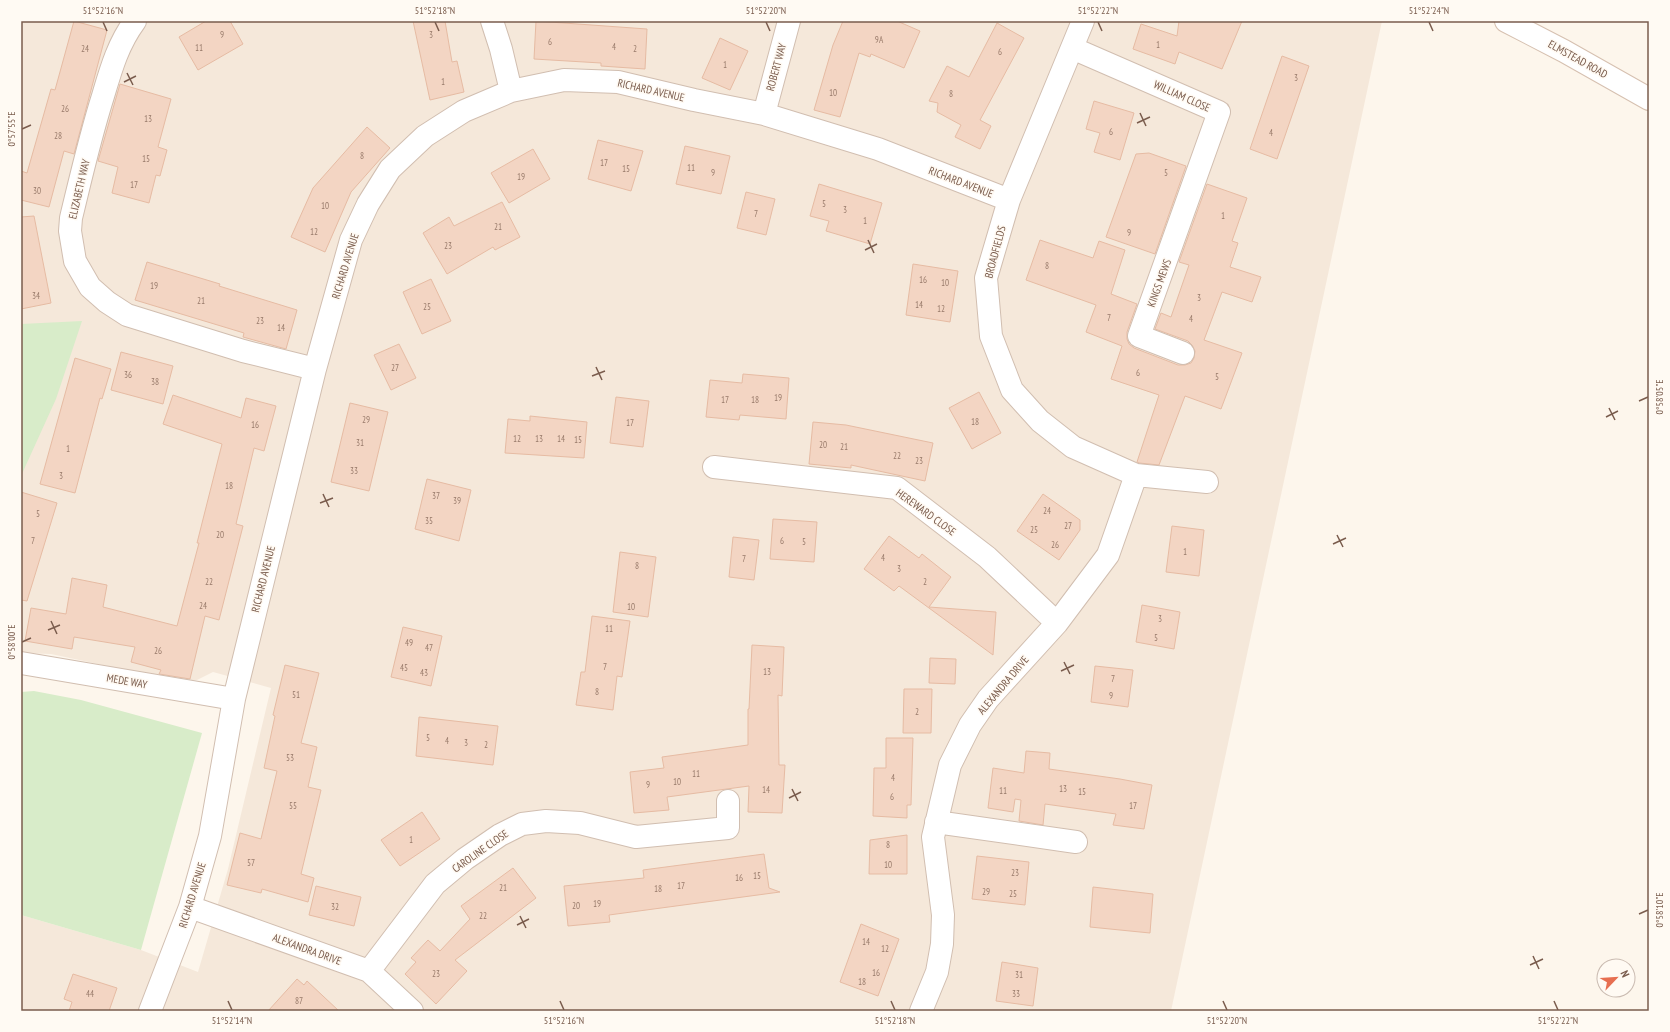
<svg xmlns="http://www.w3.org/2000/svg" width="1670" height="1032" font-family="'PT Sans Narrow',sans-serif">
<rect width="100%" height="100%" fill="#fdf6ec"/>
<path fill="#f5e8da" d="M21 21H1382L1171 1011H21V915L141 950 198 972 228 869 271 688 213 672 197 680 183 682 51 654 21 653Z"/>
<path fill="#d8ecc9" d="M82 321 56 399 21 476V324Z
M34 691 81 700 202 733 141 950 21 915V692Z"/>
<path fill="#f3d5c3" stroke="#e6bba3" d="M74 21 107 30 74 154 64 151 49 207 21 200V171L27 173 51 89 55 90Z
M206 21H230L243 44 198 70 179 37Z
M413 21H445L452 62 457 61 464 92 430 100Z
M536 21 647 29 645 69 601 66V63L534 59Z
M843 21H897L920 31 904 68 871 54 870 57 859 53 840 117 814 110 833 45Z
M1179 21H1242L1222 69 1179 52 1175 64 1133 49 1141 24 1177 36Z
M997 23 1024 38 980 120 991 126 980 149 955 137 961 125 937 112 938 103 929 101 947 66 969 77Z
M720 38 748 51 730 90 702 78Z
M1282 56 1309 66 1277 159 1250 149Z
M120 84 171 99 158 147 167 150 160 176 156 175 149 203 112 193 118 167 98 161Z
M1094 101 1134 113 1120 160 1094 152 1100 133 1086 129Z
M367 127 390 148 351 192 325 252 291 237 313 188Z
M598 140 643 151 631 191 588 179Z
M685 146 730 156 721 194 676 184Z
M533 149 550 179 509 203 491 173Z
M1149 153 1186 166 1155 254 1106 237 1136 154Z
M819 184 882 203 870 244 826 231 829 221 810 216Z
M1207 184 1247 198 1232 241 1238 243 1230 267 1261 277 1252 302 1222 292 1204 340 1242 353 1221 409 1185 396 1159 465 1139 463 1137 462 1159 395 1111 379 1122 346 1086 332 1096 305 1026 280 1040 240 1093 258 1099 241 1125 250 1111 294 1137 304 1127 332V339L1129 344 1134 348 1178 365H1185L1191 363 1194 358 1195 351 1192 345 1188 341 1155 329 1161 313 1171 317 1189 265 1179 262Z
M746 192 775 199 766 235 737 228Z
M502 202 520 237 495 250 493 247 447 274 423 233 449 217 454 226Z
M34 216 51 303 21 309V217Z
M147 262 220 284 219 286 297 310 286 349 243 337 244 333 135 300Z
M913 264 958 271 950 322 906 315Z
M431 279 451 321 422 334 403 292Z
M399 344 416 378 391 390 374 355Z
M121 352 173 366 163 404 111 390Z
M75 358 111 369 102 399 100 398 75 493 40 484Z
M743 374 789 378 786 419 740 415 739 420 706 417 710 380 742 383Z
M979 392 1001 433 972 449 949 408Z
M173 395 241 418 246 398 276 406 264 451 254 448 236 524 243 526 219 620 205 616 190 679 159 674 161 670 131 662 135 647 74 637 72 649 25 641 31 608 66 614 72 578 107 585 103 607 177 626 199 543H197L222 444 163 424Z
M616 397 649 401 643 447 610 443Z
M350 403 388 412 369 491 331 482Z
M530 416 587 422 584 458 505 453 508 419 530 421Z
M813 422 846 425 933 443 925 481 851 465V468L809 464Z
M427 479 471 490 459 541 415 529Z
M21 492 57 503 27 601 21 600Z
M1043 494 1080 520V530L1059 560 1017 531Z
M773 519 817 522 814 562 770 559Z
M1172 526 1204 530 1199 576 1166 572Z
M889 536 919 558 922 554 951 577 929 607 996 612 993 655 899 586 894 591 864 569Z
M733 537 759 540 754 580 729 577Z
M620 552 656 557 648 617 613 612Z
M1142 605 1180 612 1174 649 1136 642Z
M592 616 630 621 622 677 617 676 613 710 576 705 581 672H585Z
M403 627 442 636 431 686 391 677Z
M752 645 784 647 782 696 778 695 779 765H785L782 813 748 812 749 786 667 797 669 810 634 813 630 772 664 768 662 757 748 745V709H749Z
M930 658 956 659 955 684 929 683Z
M285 665 319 673 301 743 317 747 308 787 321 790 301 874 314 878 308 902 262 889 261 893 227 885 240 833 261 839 277 771 264 768 275 716 273 715Z
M1095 666 1133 670 1128 707 1091 702Z
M904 689H932L931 733H903Z
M419 717 498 726 493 765 416 756Z
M886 738H913L911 805H907V818L873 816 874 768H886Z
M1026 751 1050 753 1049 769 1120 779 1152 785 1144 829 1113 825 1116 814 1045 804 1043 825 1019 821 1021 800 1015 799 1013 812 988 808 993 768 1024 773Z
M422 812 440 839 400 866 381 840Z
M907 835V874H869L870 840Z
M764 854 769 888 780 892 609 915 610 922 568 926 564 886 644 878 643 870Z
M977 856 1029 862 1025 905 972 899Z
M513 868 536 898 455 960 467 971 436 1004 405 974 416 962 411 958 428 940 440 951 470 919 461 906Z
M316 886 361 897 354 926 309 915Z
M1093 887 1153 894 1150 933 1090 927Z
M861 924 899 939 878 996 840 982Z
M1002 962 1038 968 1033 1006 996 1001Z
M73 974 117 988 109 1011H69L72 1002 64 999Z
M297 979 304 985 307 981 339 1011H268Z"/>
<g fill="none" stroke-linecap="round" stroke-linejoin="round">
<defs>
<path id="street" d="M135 21C118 44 111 69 103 96 90 137 81 177 71 218L70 231 75 261 90 287 107 302 127 315 243 351 315 369
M492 21 501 49 511 91
M1083 21 1009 200 986 278 991 336 1012 390 1040 421 1073 447 1136 475 1207 482
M1072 48 1219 112 1139 336 1183 353
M764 114 789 21
M714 467 897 488 987 557 1057 623
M21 663 234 699
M936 822 1076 842
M190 907 369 971 412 1011
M369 971 435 884 465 859 500 835 522 824 546 821 580 823 636 837 728 828V801
M150 1011 190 907 210 836 234 699 315 369 351 240 368 204 390 169 425 136 464 111 511 91 564 80 618 82 694 100 764 114 878 149 1009 200
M921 1011 937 972 942 944 943 915 933 837 950 765 970 725 988 699 1057 623 1108 555 1136 475"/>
<path id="secondary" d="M1506 21 1564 51 1649 99"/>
</defs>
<use href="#street" stroke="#d1beb0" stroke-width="24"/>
<use href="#secondary" stroke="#d6c0b0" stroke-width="24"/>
<use href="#street" stroke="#fff" stroke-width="22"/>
<use href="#secondary" stroke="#fff" stroke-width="22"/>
</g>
<path fill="none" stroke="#7a5c4d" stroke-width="1.5" d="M103 22 107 31M435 22 439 31M766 22 770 31M1098 22 1102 31M1429 22 1433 31M127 73 133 85M124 82 136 76M1140 113 1146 126M1137 123 1150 117M22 129 31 125M868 240 874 253M865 250 877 244M596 367 602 380M592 376 605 371M1639 401 1648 397M1609 408 1615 420M1606 417 1618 411M323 494 329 507M320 503 333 498M1337 535 1343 547M1333 544 1346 538M51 621 57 634M48 630 60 625M22 642 31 638M1064 662 1070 674M1061 671 1074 665M792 789 798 801M789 798 801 792M1639 914 1648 910M520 916 526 928M517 925 529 919M1533 956 1539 969M1530 965 1543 959M228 1001 232 1010M560 1001 564 1010M891 1001 895 1010M1223 1001 1227 1010M1554 1001 1558 1010"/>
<g text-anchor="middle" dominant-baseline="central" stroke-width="3" stroke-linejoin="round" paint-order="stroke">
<g font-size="9" fill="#987a6a">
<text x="222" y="34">9</text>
<text x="431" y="34">3</text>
<text x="879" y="39">9A</text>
<text x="550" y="41">6</text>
<text x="1158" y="44">1</text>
<text x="614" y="46">4</text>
<text x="199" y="47">11</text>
<text x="85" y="48">24</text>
<text x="635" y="48">2</text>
<text x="1000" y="51">6</text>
<text x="725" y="64">1</text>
<text x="1296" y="77">3</text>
<text x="443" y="81">1</text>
<text x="833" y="92">10</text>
<text x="951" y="93">8</text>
<text x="65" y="108">26</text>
<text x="148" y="118">13</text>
<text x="1111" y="131">6</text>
<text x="1271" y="132">4</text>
<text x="58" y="135">28</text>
<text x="362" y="155">8</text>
<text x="146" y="158">15</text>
<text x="604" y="162">17</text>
<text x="691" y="167">11</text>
<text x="626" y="168">15</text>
<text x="713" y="172">9</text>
<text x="1166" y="172">5</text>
<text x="521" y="176">19</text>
<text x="134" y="184">17</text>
<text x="37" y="190">30</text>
<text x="824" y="203">5</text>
<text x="325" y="205">10</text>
<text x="845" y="209">3</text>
<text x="756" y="213">7</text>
<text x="1223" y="215">1</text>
<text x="865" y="220">1</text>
<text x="498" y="226">21</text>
<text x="314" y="231">12</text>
<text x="1129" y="232">9</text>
<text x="448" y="245">23</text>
<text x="1047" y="265">8</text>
<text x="923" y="279">16</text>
<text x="945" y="282">10</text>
<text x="154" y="285">19</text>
<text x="36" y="295">34</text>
<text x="1199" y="297">3</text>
<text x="201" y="300">21</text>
<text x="919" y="304">14</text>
<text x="427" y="306">25</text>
<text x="941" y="308">12</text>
<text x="1109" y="317">7</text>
<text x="1191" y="318">4</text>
<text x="260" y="320">23</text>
<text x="281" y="327">14</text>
<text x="395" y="367">27</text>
<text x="1138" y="372">6</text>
<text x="128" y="374">36</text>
<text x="1217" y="376">5</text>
<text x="155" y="381">38</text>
<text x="778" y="397">19</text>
<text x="725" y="399">17</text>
<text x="755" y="399">18</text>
<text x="366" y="419">29</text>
<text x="975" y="421">18</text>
<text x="630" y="422">17</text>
<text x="255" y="424">16</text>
<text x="517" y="438">12</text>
<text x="539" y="438">13</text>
<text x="561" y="438">14</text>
<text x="578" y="439">15</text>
<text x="360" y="442">31</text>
<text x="823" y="444">20</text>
<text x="844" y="446">21</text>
<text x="68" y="448">1</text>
<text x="897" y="455">22</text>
<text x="919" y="460">23</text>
<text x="354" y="470">33</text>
<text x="61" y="475">3</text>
<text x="229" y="485">18</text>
<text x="436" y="495">37</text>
<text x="457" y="500">39</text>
<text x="1047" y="510">24</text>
<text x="38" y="513">5</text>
<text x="429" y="520">35</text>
<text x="1068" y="525">27</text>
<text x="1034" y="529">25</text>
<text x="220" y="534">20</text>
<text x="33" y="540">7</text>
<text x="782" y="540">6</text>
<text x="804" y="541">5</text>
<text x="1055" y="544">26</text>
<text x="1185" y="551">1</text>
<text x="883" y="557">4</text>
<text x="744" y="558">7</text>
<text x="637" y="565">8</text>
<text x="899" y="568">3</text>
<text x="209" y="581">22</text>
<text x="925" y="581">2</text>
<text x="203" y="605">24</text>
<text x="631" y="606">10</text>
<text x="1160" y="618">3</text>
<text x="609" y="628">11</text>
<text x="1156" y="637">5</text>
<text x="409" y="642">49</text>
<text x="429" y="647">47</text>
<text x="158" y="650">26</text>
<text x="605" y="666">7</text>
<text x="404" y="667">45</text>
<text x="767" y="671">13</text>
<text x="424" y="672">43</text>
<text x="1113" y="678">7</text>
<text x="597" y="691">8</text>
<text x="296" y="694">51</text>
<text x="1111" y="695">9</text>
<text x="917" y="711">2</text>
<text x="428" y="737">5</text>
<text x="447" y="740">4</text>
<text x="466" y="742">3</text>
<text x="486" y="744">2</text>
<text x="290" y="757">53</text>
<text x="696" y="773">11</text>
<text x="893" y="777">4</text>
<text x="677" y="781">10</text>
<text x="648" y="784">9</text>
<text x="1063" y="788">13</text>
<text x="766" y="789">14</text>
<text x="1003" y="790">11</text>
<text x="1082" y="791">15</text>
<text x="892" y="796">6</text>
<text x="293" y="805">55</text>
<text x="1133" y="805">17</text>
<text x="411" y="839">1</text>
<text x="888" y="844">8</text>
<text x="251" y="862">57</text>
<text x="888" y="864">10</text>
<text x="1015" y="872">23</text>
<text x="757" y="875">15</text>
<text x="739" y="877">16</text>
<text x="681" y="885">17</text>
<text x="503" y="887">21</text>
<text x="658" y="888">18</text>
<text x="986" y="891">29</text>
<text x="1013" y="893">25</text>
<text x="597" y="903">19</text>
<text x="576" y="905">20</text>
<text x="335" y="906">32</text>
<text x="483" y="915">22</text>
<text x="866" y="941">14</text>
<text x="885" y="948">12</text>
<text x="876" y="972">16</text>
<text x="436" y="973">23</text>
<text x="1019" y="974">31</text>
<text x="862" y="981">18</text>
<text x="90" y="993">44</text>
<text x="1016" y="993">33</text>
<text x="299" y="1000">87</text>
</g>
<g font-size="11" fill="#7a5c4d" stroke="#fffaf3">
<text transform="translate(1578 59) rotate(29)">ELMSTEAD ROAD</text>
<text transform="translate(776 67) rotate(-75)">ROBERT WAY</text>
<text transform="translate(651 90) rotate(13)">RICHARD AVENUE</text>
<text transform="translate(1182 96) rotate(24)">WILLIAM CLOSE</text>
<text transform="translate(961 182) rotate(21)">RICHARD AVENUE</text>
<text transform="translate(79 189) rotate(-77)">ELIZABETH WAY</text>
<text transform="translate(995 252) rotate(-75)">BROADFIELDS</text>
<text transform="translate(345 266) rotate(-73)">RICHARD AVENUE</text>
<text transform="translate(1159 283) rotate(-70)">KINGS MEWS</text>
<text transform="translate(926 512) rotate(36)">HEREWARD CLOSE</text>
<text transform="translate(263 579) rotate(-76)">RICHARD AVENUE</text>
<text transform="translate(127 681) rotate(10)">MEDE WAY</text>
<text transform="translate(1003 685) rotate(-50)">ALEXANDRA DRIVE</text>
<text transform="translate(480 851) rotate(-35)">CAROLINE CLOSE</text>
<text transform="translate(192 895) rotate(-73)">RICHARD AVENUE</text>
<text transform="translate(307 949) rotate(20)">ALEXANDRA DRIVE</text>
</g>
</g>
<rect width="1670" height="1032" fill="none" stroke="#fffaf3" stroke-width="44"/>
<g transform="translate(1616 978) rotate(65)"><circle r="19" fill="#fffaf3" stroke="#cabbb1"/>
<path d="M0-3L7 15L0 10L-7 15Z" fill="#e76f51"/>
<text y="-6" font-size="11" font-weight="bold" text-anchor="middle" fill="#7a5c4d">N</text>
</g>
<rect x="22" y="22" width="1626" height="988" fill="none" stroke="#7a5c4d" stroke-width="1.5"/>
<g font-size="10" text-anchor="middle" fill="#7a5c4d">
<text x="103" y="14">51°52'16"N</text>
<text x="435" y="14">51°52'18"N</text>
<text x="766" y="14">51°52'20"N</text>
<text x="1098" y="14">51°52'22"N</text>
<text x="1429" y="14">51°52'24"N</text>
<text transform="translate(11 129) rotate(-90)" y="4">0°57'55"E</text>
<text transform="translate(1659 397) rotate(-90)" y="4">0°58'05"E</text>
<text transform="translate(11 642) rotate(-90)" y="4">0°58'00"E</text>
<text transform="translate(1659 910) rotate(-90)" y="4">0°58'10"E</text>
<text x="232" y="1024">51°52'14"N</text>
<text x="564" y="1024">51°52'16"N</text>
<text x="895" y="1024">51°52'18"N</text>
<text x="1227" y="1024">51°52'20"N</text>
<text x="1558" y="1024">51°52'22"N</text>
</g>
</svg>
